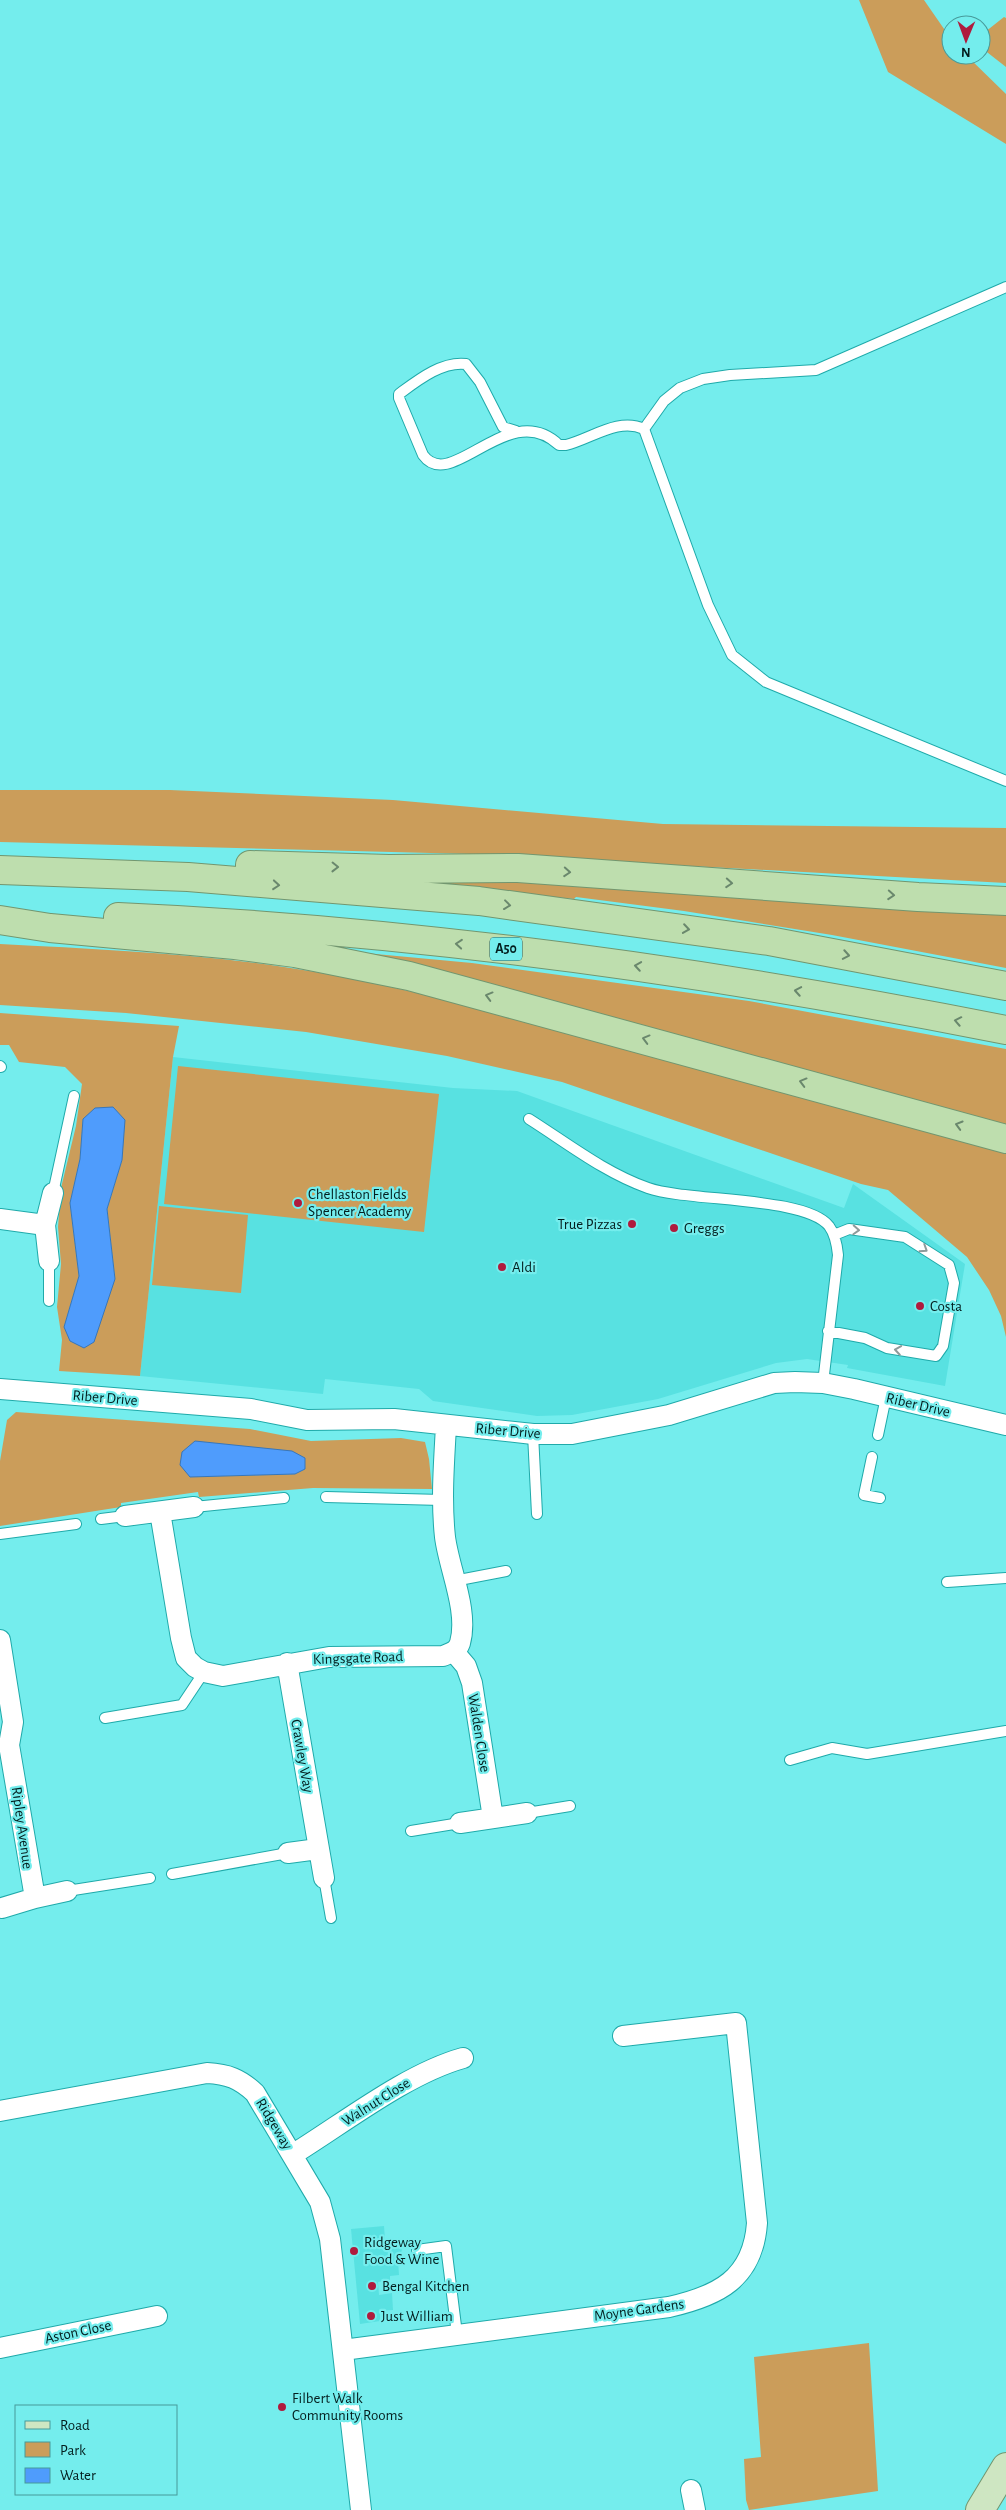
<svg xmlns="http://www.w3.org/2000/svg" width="1006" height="2510" font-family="'Alegreya Sans',sans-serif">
<rect width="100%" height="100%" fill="#74eded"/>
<path fill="#58e1e1" d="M173 1057 453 1088 517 1091 844 1208 853 1184 965 1264 945 1386 847 1368 848 1365 807 1359 776 1363 658 1399 572 1415 537 1416 433 1401 419 1389 325 1379 323 1394 140 1376Z
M384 2226 385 2239 393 2238 401 2243 402 2250 398 2260 399 2275 390 2276V2280L378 2282 379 2295 392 2293 393 2310 380 2311V2321L360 2324 351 2229Z"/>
<path fill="#cb9d5a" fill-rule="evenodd" d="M859 0H924L951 39V55H966L1006 94V144L888 72Z
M1004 17 1006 18V67L983 49 985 32Z
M0 790H170L393 800 663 824 1006 828V883L470 854 0 842Z
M435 877 684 888 1006 911V968L832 935 684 911 576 897 574 899 436 885 432 881Z
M0 944C95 949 190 953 284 967 403 985 520 1019 636 1051 760 1084 884 1115 1006 1153V1337L1001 1316 989 1290 967 1257 888 1190 861 1184 562 1082 447 1056 306 1032 126 1013 0 1005Z
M311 948 472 963 749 1001 1006 1049V1128Z
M0 1013 179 1026 173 1057 140 1376 59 1371 62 1340 57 1307 61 1264 58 1227 61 1188 76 1126 82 1084 65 1067 19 1062 9 1045H0ZM83 1119 122 1160 107 1209 115 1279 64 1327 79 1276 70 1203 80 1159Z
M178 1066 439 1094 424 1232 164 1204Z
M159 1206 248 1215 241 1293 152 1285Z
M16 1412 250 1429 311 1441 401 1438 425 1442 429 1459 432 1489 313 1488 199 1497 198 1492 121 1503V1507L0 1526V1461L7 1420ZM305 1469 295 1474 190 1477Z
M869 2343 878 2491 749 2510 746 2500 744 2459 761 2457 754 2357Z"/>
<path fill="#4f9cfc" stroke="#3876b9" d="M113 1107 125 1120 122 1160 107 1209 115 1279 94 1342 84 1348 70 1341 64 1327 79 1276 70 1203 80 1159 83 1119 95 1108Z
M195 1441 292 1451 305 1458V1469L295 1474 190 1477 180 1465 182 1452Z"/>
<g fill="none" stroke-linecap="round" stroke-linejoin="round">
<defs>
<path id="service" d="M644 429 664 401 680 388 703 379 730 375 816 370 1006 287
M516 431 503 427 480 382 466 364C442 361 418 380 399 394V398L423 455C451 494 509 397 559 445H566C591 439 618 417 644 429L708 605 732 655 766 682 1006 781
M0 1066 1 1067
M529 1119C567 1143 605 1173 648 1188 688 1202 805 1196 829 1226 835 1234 837 1245 838 1255L823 1383
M53 1193 74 1096
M49 1301V1261
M828 1331 865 1338 887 1348 936 1356 943 1346 954 1283 949 1265 905 1237 849 1229 834 1235
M533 1434 537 1514
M878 1435 886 1397
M872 1457 864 1495 880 1498
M326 1497 442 1500
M194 1507 284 1498
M101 1519 125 1516
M0 1534 76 1524
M454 1581 506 1571
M947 1582 1006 1578
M105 1718 182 1705 204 1672
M790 1760 832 1748 867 1754 1006 1731
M527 1813 570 1806
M411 1831 460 1823
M172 1874 288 1853
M324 1878 331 1918
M67 1891 150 1878
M417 2250 446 2246 457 2334"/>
<path id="minor" d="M0 1219 45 1225
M49 1261 45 1225 53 1193
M0 1389 251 1409 307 1420 394 1419 533 1434H572L669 1415 774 1383 795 1382 823 1383 854 1389 1006 1425
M160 1512 181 1638 186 1658 195 1667 204 1672 223 1676 329 1657 443 1656C450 1653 457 1652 460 1643 469 1611 449 1569 445 1537 441 1500 444 1463 446 1426
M125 1516 194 1507
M0 1640 13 1722 9 1745 35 1898
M454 1652 466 1666 472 1683 493 1818
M287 1663 324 1878
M460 1823 527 1813
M288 1853 318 1849
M2 1908 35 1898 67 1891
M0 2111 207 2073C228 2074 240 2079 255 2093L320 2202 330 2239 361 2510
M292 2155C344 2123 406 2074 463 2058
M0 2348 157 2316
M343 2350 669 2307C718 2296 753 2279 757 2223L736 2023 623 2036
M691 2490 695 2510"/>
<path id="primary" d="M980 2510 1006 2467"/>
<path id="trunk" d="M250 865 389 869 518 868 918 897 1006 901
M0 870 188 877 479 901 769 941 1006 986
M118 917C417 930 713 972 1006 1030
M0 920 50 928 235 945 295 953 409 976 1006 1139"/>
</defs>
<use href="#service" stroke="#1faaaa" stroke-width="12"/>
<use href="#minor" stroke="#1faaaa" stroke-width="22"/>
<use href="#primary" stroke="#72966f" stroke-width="30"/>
<use href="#trunk" stroke="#72966f" stroke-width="30"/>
<use href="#service" stroke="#fff" stroke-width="10"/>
<use href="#minor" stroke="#fff" stroke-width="20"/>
<use href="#primary" stroke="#cee6c2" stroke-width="28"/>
<use href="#trunk" stroke="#bedeae" stroke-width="28"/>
</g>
<defs><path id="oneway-chevron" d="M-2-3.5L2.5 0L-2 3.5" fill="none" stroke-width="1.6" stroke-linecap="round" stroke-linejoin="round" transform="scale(1.25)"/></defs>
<g stroke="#6a886d">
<use href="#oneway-chevron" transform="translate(335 867) rotate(1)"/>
<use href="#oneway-chevron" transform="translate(567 872) rotate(4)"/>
<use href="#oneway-chevron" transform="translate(729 883) rotate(4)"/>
<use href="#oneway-chevron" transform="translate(276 885) rotate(5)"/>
<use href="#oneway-chevron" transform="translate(891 895) rotate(4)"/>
<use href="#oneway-chevron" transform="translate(507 905) rotate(7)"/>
<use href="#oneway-chevron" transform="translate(686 929) rotate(8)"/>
<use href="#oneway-chevron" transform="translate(459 944) rotate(-175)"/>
<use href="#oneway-chevron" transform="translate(846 955) rotate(10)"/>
<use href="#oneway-chevron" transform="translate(638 966) rotate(-171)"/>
<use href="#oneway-chevron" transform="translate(798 991) rotate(-170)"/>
<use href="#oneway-chevron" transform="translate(489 996) rotate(-165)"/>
<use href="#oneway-chevron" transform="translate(958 1021) rotate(-169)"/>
<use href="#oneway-chevron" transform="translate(646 1039) rotate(-165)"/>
<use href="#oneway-chevron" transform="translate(803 1082) rotate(-165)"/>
<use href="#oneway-chevron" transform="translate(959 1125) rotate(-164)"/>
</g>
<g stroke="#8e9a9a">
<use href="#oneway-chevron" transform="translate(856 1230) rotate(3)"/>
<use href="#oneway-chevron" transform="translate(924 1249) rotate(33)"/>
<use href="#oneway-chevron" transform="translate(898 1350) rotate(-171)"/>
</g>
<g fill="#af1b3d" stroke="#74eded" stroke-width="2">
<circle cx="298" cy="1203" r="5"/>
<circle cx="632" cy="1224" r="5"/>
<circle cx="674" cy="1228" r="5"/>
<circle cx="502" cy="1267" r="5"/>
<circle cx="920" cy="1306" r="5"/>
<circle cx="354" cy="2251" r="5"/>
<circle cx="372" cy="2286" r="5"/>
<circle cx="371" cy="2316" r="5"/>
<circle cx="282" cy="2407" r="5"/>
</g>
<g text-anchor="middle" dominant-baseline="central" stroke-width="4.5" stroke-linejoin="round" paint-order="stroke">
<rect fill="#74eded" stroke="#255c5c" stroke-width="1" x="490" y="937.5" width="32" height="23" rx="4"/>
<g font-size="14" font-weight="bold" fill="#031e1e">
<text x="506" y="949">A50</text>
</g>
<g font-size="15" fill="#031e1e" stroke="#74eded" text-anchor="start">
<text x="308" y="1194">Chellaston Fields<tspan x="308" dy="17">Spencer Academy</tspan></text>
<text x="622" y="1224" text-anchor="end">True Pizzas</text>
<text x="684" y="1228">Greggs</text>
<text x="512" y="1267">Aldi</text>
<text x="930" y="1306">Costa</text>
<text x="364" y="2242">Ridgeway<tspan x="364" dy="17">Food &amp; Wine</tspan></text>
<text x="382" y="2286">Bengal Kitchen</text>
<text x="381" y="2316">Just William</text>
<text x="292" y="2398">Filbert Walk<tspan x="292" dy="17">Community Rooms</tspan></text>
</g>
<g font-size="15" fill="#031e1e" stroke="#74eded">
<text transform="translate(105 1398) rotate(5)">Riber Drive</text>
<text transform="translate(918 1405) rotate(13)">Riber Drive</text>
<text transform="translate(508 1431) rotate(5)">Riber Drive</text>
<text transform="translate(358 1658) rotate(-2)">Kingsgate Road</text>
<text transform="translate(479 1733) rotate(81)">Walden Close</text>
<text transform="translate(302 1756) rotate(80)">Crawley Way</text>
<text transform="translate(22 1828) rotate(82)">Ripley Avenue</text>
<text transform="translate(376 2102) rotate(-32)">Walnut Close</text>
<text transform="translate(274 2124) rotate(59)">Ridgeway</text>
<text transform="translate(639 2310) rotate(-8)">Moyne Gardens</text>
<text transform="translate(78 2332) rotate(-12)">Aston Close</text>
</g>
</g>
<rect x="15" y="2405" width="162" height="90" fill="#74eded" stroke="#479a9a"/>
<rect x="25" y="2421" width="25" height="8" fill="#cee6c2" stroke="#479a9a"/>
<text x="60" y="2430" font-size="15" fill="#031e1e">Road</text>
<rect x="25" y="2442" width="25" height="15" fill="#cb9d5a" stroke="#479a9a"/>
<text x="60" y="2455" font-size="15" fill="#031e1e">Park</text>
<rect x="25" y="2468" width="25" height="15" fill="#4f9cfc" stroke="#479a9a"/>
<text x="60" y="2480" font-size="15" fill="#031e1e">Water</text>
<g transform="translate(966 40) rotate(181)"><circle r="24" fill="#74eded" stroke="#479a9a"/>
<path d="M0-4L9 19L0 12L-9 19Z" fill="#af1b3d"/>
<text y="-8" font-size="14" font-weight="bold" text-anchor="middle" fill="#031e1e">N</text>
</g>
</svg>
